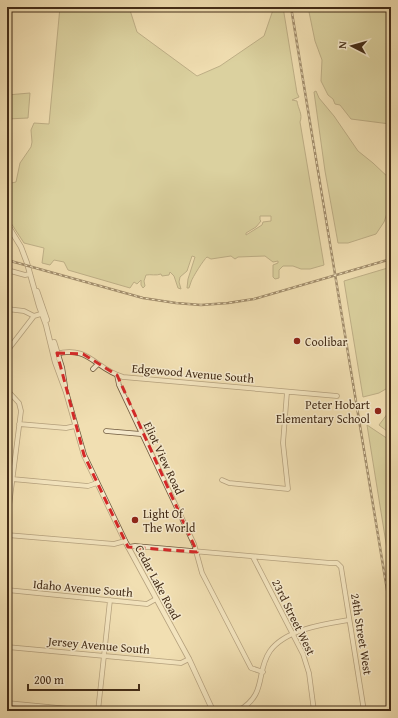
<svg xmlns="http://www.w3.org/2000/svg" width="398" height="718" font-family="'Gentium Book Plus',serif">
<rect width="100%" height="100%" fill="#f1dfb2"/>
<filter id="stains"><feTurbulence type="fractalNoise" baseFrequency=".005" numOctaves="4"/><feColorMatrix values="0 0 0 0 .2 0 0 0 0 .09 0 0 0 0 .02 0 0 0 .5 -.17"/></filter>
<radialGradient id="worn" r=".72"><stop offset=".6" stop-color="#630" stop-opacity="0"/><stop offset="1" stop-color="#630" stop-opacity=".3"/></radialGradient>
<path fill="#c0c088" stroke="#827650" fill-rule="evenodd" d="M60 7H129L137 32 197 76 220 66 264 36 274 7H283L297 93 299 97 292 100 297 101C298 109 303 114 300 122L324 265 310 269H301L293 266H283L279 270V278L275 279 273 277V265L278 263V261L273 262 265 256 238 257 235 259 231 256 211 259 207 257C204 259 192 278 191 282 190 284 190 286 189 288H187L188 279 195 257 192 256 187 271 180 277 179 282 181 289 178 288 174 276 170 272 169 275 162 276 161 274C156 276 151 274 146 275L144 281 145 286 143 288 141 285V280L137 284 134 282 130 288 68 270 64 262 54 260 50 265 42 263 44 248 24 243 7 217V184L16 182 20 163 31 147 32 142 31 130 34 123 49 124ZM260 216H271V221L263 222 262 225 246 235V233L256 227 261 221 260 220Z
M308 7H391V114L390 124 351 119 340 105 335 104 333 99 328 95 321 81 322 60 315 41Z
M316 91 319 98 334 116 358 151 373 163 391 180V202L384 222 376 234 348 243H338L325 171 314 92Z
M30 93 28 118 7 119V95Z
M391 267V386L379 393 363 397 344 281Z
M391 409V434L379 425Z
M367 425 391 441V574Z"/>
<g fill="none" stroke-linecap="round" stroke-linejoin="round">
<defs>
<path id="minor" d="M209 7 218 9 226 7
M7 270 25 275 30 274
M7 309 24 311 34 316
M7 351 34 316 44 313
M56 354C89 345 95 369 123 377L337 396
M93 369 98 364
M117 375 119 385 194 544 202 573 251 668 263 672
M7 390 19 403 21 411 7 522
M19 424 66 428 75 426
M106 431 141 434
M12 479 88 486 97 483
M222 480 229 483 288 489 283 443 287 392
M7 535 114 544 125 541
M128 547 135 546 330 563H337L341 567 364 711
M253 557 303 654 309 673 314 711
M7 590 147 604 156 599
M7 647 181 663 189 659
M7 703 90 711
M98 711 110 600
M238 711C268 694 255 673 270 651 286 629 325 624 349 620"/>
<path id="tertiary" d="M7 224 21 247 27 263 39 306 46 325 55 362 66 392 84 455 126 543 189 659 213 711
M37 291 47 320
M54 342 62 368 65 387"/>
</defs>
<use href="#minor" stroke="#6e593e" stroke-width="5.5"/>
<use href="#tertiary" stroke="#6e593e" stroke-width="6"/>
<use href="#minor" stroke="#f6eacd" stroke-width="4"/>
<use href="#tertiary" stroke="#f6eacd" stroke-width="4.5"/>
<defs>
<path id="rail" d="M291 7 391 614
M7 260 143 298 176 303 201 305 228 303 254 299 391 259"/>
</defs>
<use href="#rail" stroke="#432c17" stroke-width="2.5"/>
<use href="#rail" stroke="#f6eacd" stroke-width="1" stroke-dasharray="3" stroke-linecap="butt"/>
</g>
<path d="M0 0H398V718H0ZM57 353 83 354 117 375 197 552 128 547 84 455Z" fill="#f1dfb2" fill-opacity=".55" fill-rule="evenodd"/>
<path fill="none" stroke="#d62828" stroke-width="3" stroke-dasharray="8 5" stroke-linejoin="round" d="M57 353 83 354 117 375 197 552 128 547 84 455Z"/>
<g fill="#8f2418" stroke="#f6eacd" stroke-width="1.5">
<circle cx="297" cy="341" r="4"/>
<circle cx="378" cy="411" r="4"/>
<circle cx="135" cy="520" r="4"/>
</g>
<g text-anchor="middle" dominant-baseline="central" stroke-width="3" stroke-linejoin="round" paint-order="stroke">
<g font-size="12" fill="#432c17" stroke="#f6eacd" text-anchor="start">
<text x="305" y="341">Coolibar</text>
<text x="370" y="404" text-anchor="end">Peter Hobart<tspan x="370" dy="14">Elementary School</tspan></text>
<text x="143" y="513">Light Of<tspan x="143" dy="14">The World</tspan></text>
</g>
<g font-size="12" fill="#432c17" stroke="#f6eacd">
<text transform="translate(193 373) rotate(5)">Edgewood Avenue South</text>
<text transform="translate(164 458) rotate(65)">Eliot View Road</text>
<text transform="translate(158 582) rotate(62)">Cedar Lake Road</text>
<text transform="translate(83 588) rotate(5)">Idaho Avenue South</text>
<text transform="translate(294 617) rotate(64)">23rd Street West</text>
<text transform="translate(362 634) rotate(81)">24th Street West</text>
<text transform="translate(99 645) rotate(5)">Jersey Avenue South</text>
</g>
</g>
<rect width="398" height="718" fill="none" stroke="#f1dfb2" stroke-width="24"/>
<rect x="8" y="8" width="382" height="702" fill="none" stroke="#432c17" stroke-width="2"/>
<rect x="12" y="12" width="374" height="694" fill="none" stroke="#432c17"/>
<g transform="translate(352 46) rotate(276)" stroke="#f6eacd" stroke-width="3" paint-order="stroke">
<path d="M0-3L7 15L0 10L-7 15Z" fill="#432c17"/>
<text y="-6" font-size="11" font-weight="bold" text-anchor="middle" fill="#432c17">N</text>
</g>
<path d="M28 684v6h111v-6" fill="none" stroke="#432c17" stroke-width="2"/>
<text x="34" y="684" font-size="12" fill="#432c17" stroke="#f6eacd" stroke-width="3" paint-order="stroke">200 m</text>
<rect width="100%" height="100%" filter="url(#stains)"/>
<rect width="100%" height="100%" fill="url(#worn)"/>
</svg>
